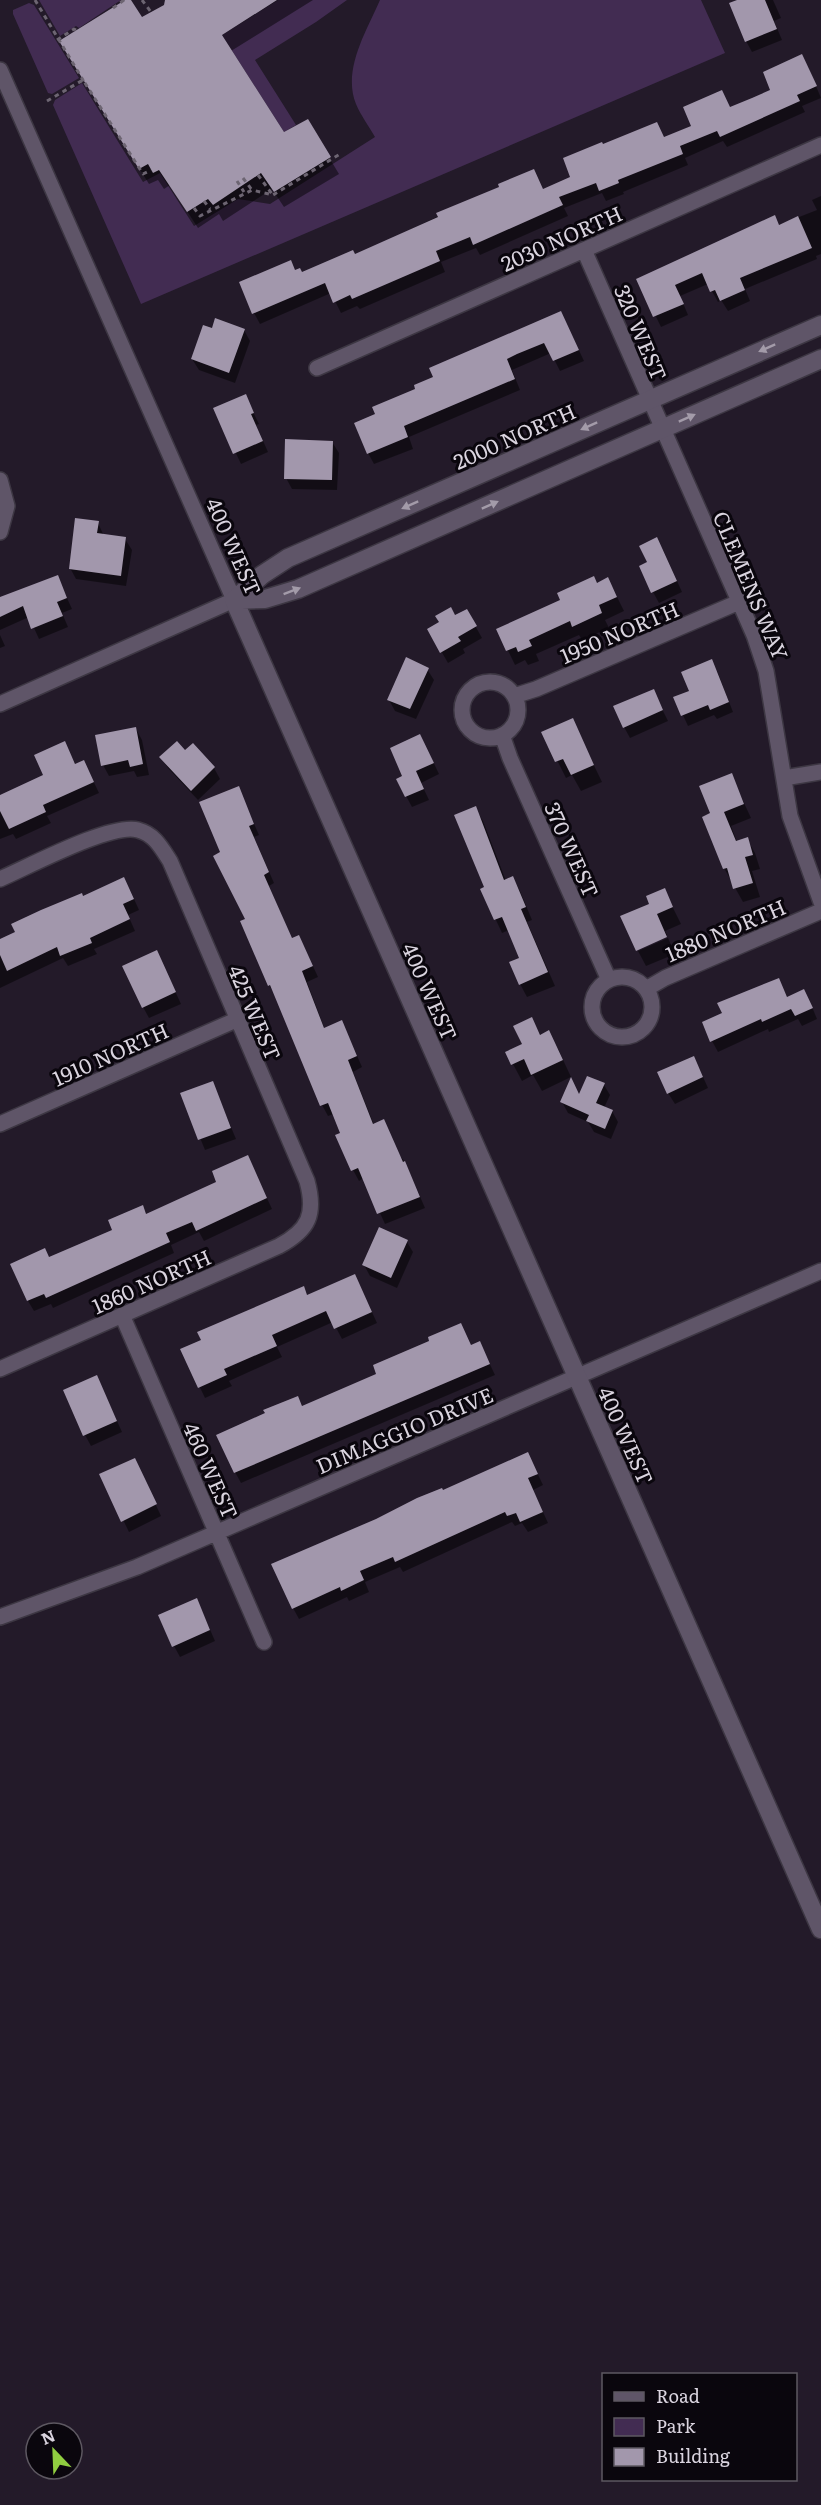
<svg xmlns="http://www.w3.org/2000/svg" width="821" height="2505" font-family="Literata,serif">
<rect width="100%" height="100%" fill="#231a29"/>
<path fill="#422c52" d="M39 0H121L79 28 76 26 60 36Z
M278 0H347L316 22 255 60 296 125 284 132 222 35Z
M380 0H701L725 53 141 304 53 105 55 100 82 83 143 182 160 173 194 226 238 199 270 204 375 137C369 126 361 116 356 104 342 70 367 30 380 0Z
M29 3 34 5 79 78 52 94 48 93 13 14V10Z"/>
<path fill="#0007" d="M128 0 142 19 166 6V0H313L231 51 283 134 307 121 339 174 284 207 272 189 223 221 219 214 198 228 170 185 164 189 158 180 149 184 70 57Z
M740 0H773L781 18 774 21 782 40 752 52 746 41Z
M808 67 821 98 802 106 805 112 727 147 723 141 685 158 688 165 623 192 624 194 606 201 602 193 564 208 568 216 480 255 476 248 441 262 445 272 360 309 357 306 341 313 331 293 260 324 254 313 296 271 302 274 355 256 533 171 543 190 572 178 603 146 657 124 664 138 772 90Z
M821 196V254L816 256 817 259 745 289 750 301 728 311 721 300 718 302 708 284 680 296 688 315 661 327 638 280 817 210 812 200Z
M561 312 584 361 560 371 551 353 512 370 520 390 409 437 413 449 374 464 368 453 377 415 417 390Z
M244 330 250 341 235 383 199 370 192 359Z
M245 396 259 424 256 425 268 452 241 464 215 409Z
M332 442 339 453 337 490 292 489 286 478Z
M98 523 104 536 125 539 132 550 126 586 76 579 70 568Z
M663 550 682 592 659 603 653 592 649 563Z
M57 576 72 609 62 613 68 627 39 639 29 617 0 630V599Z
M608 579 624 611 605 620 609 628 582 640 579 635 536 654 539 661 528 665 525 660 515 665 498 630Z
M467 611 482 638 463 649 465 653 448 663 429 630Z
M0 635 5 646 0 648Z
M427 669 434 680 416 719 395 711 389 700Z
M717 671 733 712 717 719 714 715 688 726 675 698 691 692Z
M653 691 668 721 630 738 624 727Z
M572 720 602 782 581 791 572 775 566 778 543 732Z
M136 729 142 740 149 775 137 777 134 771 109 776 103 765Z
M64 743 76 765 89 772 99 793 47 816 51 823 16 839 13 834 0 839V796L45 776Z
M192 745 214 768 220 779 198 800 168 768 161 758 185 752Z
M426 747 439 774 421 783 429 800 412 807 406 796 404 776Z
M731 775 751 818 731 826 737 842 747 839 755 853 760 869 752 871 760 897 743 902 724 868 712 814Z
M238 788 259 835 254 837 274 883 269 886 292 939 299 936 318 977 307 982 325 1030 347 1033 362 1067 353 1072 374 1125 405 1162 425 1208 385 1224 364 1178 359 1181 353 1170 334 1114 328 1116 322 1105 276 996 269 985 242 922 247 920 215 856 222 853Z
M475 808 483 821 506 881 513 878 520 891 532 920 527 922 555 986 527 997 520 984 521 959 509 930 502 933 482 890 486 888Z
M130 890 139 910 128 915 135 931 94 949 97 954 68 966 63 958 0 988V941L83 897Z
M664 890 681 924 665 931 667 935 636 949 651 904Z
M668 938 675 954 646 966 638 951Z
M157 952 181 1004 149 1018 143 1007Z
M778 980 788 998 810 1002 817 1019 802 1026 798 1019 769 1032 768 1029 718 1052 712 1041Z
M531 1019 541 1036 558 1049 571 1077 542 1091 533 1075 522 1081 507 1053 524 1045Z
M699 1068 708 1088 675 1104 668 1093Z
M212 1082 236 1139 205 1150 182 1094Z
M604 1085 610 1095 604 1108 612 1111 618 1122 611 1139 594 1132 588 1122 568 1113 562 1102Z
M253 1168 272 1209 204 1241 199 1232 171 1245 174 1253 53 1308 51 1304 34 1311 28 1301 50 1259Z
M407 1242 413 1252 397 1288 370 1276 364 1265Z
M360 1286 377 1323 342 1339 333 1322 277 1347 282 1357 229 1381 232 1386 205 1398 182 1350 308 1296Z
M471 1347 485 1354 495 1375 241 1483 235 1472 298 1398 303 1407Z
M102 1388 122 1432 91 1446 85 1435Z
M528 1454 543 1485 533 1490 548 1523 528 1532 522 1523 515 1526 512 1522 403 1572 400 1567 365 1582 369 1592 349 1601 347 1597 299 1619 293 1608 442 1492Z
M135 1460 161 1516 129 1532 101 1475Z
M202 1611 215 1641 180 1657 174 1646Z"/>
<path fill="#a297ac" d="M125 0H131L142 17 164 5 165 0H277L222 35 284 132 308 119 331 157 274 192 261 173 213 205 208 199 187 212 159 170 153 173 148 164 139 169 59 41Z
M737 0H765L777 29 745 42 729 3Z
M802 54 817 86 797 95 800 101 720 137 717 131 680 146 683 154 618 180 619 183 599 191 596 183 559 197 563 205 473 245 470 237 436 251 440 261 352 299 350 295 333 303 325 283 252 314 239 282 291 260 295 270 300 268 302 272 353 250 355 254 438 217 436 213 499 187 498 184 534 169 543 189 570 177 563 158 602 142 603 144 657 122 664 137 691 126 683 107 722 90 730 107 752 98 770 90 763 72Z
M775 215 779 225 798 216 812 248 740 278 745 290 720 301 715 290 710 292 702 273 675 285 684 304 653 317 636 279Z
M561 311 579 350 553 361 544 343 517 354 507 359 515 379 404 426 408 437 367 454 354 423 375 414 372 407 415 389 414 385 433 377 429 368Z
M215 318 245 329 229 373 191 359 203 325 212 328Z
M246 394 254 413 251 414 263 441 233 454 213 408Z
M285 439 333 441 332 480 284 479Z
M75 518 99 521 97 533 126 537 121 576 69 569Z
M657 537 677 581 651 593 639 566 647 562 639 546Z
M58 575 67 598 57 602 63 616 31 629 23 606 0 617V597Z
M594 576 597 583 608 577 617 597 599 605 602 613 572 627 570 621 529 640 532 646 518 652 516 647 506 651 496 629 560 600 557 593Z
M451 607 455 615 467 609 477 626 458 637 461 641 440 653 427 629 439 622 435 616Z
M406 657 429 668 410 709 387 700Z
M712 659 729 702 710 710 708 705 681 716 673 697 689 691 681 672Z
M654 689 663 710 623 728 613 706Z
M573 718 594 765 571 775 563 759 555 762 541 732Z
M136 727 143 764 130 767 128 760 101 766 95 735Z
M420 734 434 763 416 771 424 789 405 797 396 779 402 776 390 748Z
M65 741 75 764 84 760 94 782 43 805 46 812 9 829 0 811V795L43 775 34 755Z
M177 741 185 750 193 743 215 767 191 791 159 757Z
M732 773 744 804 724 812 736 841 748 837 753 855 745 857 753 883 733 889 727 868 723 869 702 817 710 813 699 786Z
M239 786 254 824 249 826 269 872 264 875 292 938 299 935 313 966 302 971 324 1028 342 1020 357 1056 348 1060 373 1124 384 1119 403 1162 405 1161 420 1197 377 1214 358 1168 351 1171 335 1135 340 1133 328 1103 320 1106 270 985 268 986 240 921 245 919 213 856 220 852 199 802Z
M476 806 504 880 513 876 526 907 521 909 548 972 519 985 509 962 519 958 502 917 494 920 480 889 484 887 454 815Z
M124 877 134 899 123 904 130 919 90 938 92 943 60 956 57 947 7 971 0 955V939L15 932 11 924 41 910 82 893 83 896Z
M665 888 673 907 657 914 667 937 636 951 620 916 649 904 646 896Z
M157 950 176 992 142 1008 122 966Z
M779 978 787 997 804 989 813 1008 795 1016 791 1009 762 1022 761 1019 710 1042 702 1022 722 1013 717 1003Z
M532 1017 540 1035 549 1030 563 1060 531 1075 524 1059 511 1065 505 1052 522 1044 513 1026Z
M694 1056 703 1077 667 1094 657 1072Z
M587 1076 605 1083 596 1103 613 1110 605 1129 586 1121 589 1115 560 1102 571 1077 579 1094Z
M213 1081 231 1128 198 1140 180 1093Z
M248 1155 267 1198 196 1231 192 1222 166 1233 170 1242 46 1298 44 1294 27 1301 10 1264 45 1248 49 1257 112 1230 108 1220 143 1205 146 1214 216 1182 212 1171Z
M379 1227 408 1240 391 1278 362 1265Z
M355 1274 372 1312 334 1329 326 1311 272 1335 277 1346 224 1369 227 1375 198 1388 180 1349 201 1340 197 1332 304 1286 307 1295Z
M461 1323 471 1345 480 1341 490 1364 234 1473 216 1435 265 1413 263 1410 298 1396 302 1406 376 1374 373 1365 429 1341 428 1337Z
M97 1375 117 1421 83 1436 63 1390Z
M528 1452 538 1474 528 1478 543 1512 520 1522 516 1513 507 1516 505 1512 395 1562 393 1557 360 1571 364 1580 341 1591 340 1587 292 1609 271 1564 376 1519 417 1498 442 1488 443 1490Z
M135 1458 157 1504 121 1522 99 1474Z
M197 1598 210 1630 172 1647 158 1615Z"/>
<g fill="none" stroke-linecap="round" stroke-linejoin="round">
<defs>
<path id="street" d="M0 70 234 600 0 704
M584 250 754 635 766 671 790 816 821 902
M317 368 821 145
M0 480 7 506 0 532
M462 710a28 28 0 1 1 56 0a28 28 0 1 1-56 0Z
M514 696 536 689 739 602
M502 735 510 758 609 980
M784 778 821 772
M0 879C28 867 112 822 138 830 154 834 161 847 170 861L307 1181C316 1214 309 1230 279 1246L0 1369
M592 1007a30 30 0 1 1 60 0a30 30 0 1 1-60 0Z
M646 989 665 978 821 911
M0 1124 236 1020
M122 1315 264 1642
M0 1617 137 1567 821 1271"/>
<path id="secondary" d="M234 600 821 1929
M234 600 262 575 288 558 821 325
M234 600 265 599 298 589 821 359"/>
</defs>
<use href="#street" stroke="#3d3743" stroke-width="18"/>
<use href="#secondary" stroke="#3d3743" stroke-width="21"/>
<path stroke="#6d6572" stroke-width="3" stroke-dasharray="4.5 4.5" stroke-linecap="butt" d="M35 0 83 80 85 78
M142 0 151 12
M113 8 124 0
M57 40 74 29 76 30
M47 101 83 80 143 174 151 170
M258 175 272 194
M243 178 252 190
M237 181 244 192
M204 201 210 209
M194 208 200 216 252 190 273 195 340 154"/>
<use href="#street" stroke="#5f5568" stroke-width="15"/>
<use href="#secondary" stroke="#5f5568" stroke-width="18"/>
</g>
<defs><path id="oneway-solid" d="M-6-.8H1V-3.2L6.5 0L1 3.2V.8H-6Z" transform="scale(1.5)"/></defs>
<g fill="#a39ba9">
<use href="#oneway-solid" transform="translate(767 348) rotate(156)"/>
<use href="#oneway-solid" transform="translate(687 418) rotate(-24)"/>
<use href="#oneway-solid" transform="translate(589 426) rotate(156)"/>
<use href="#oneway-solid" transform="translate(410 505) rotate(156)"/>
<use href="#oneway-solid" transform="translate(490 505) rotate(-24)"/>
<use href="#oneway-solid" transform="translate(292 591) rotate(-21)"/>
</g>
<g text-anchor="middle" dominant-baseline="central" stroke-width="6" stroke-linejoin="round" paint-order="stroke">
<g font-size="21" fill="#dad4df" stroke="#0a060d">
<text transform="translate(561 237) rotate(-24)">2030 NORTH</text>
<text transform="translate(642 332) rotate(67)">320 WEST</text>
<text transform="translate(514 435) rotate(-24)">2000 NORTH</text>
<text transform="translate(235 546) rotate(66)">400 WEST</text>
<text transform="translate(752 585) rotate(67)">CLEMENS WAY</text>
<text transform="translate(619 631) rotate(-23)">1950 NORTH</text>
<text transform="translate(573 849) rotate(66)">370 WEST</text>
<text transform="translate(725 929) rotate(-23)">1880 NORTH</text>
<text transform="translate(431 991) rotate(66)">400 WEST</text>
<text transform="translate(256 1012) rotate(67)">425 WEST</text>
<text transform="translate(110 1053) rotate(-24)">1910 NORTH</text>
<text transform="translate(151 1280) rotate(-24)">1860 NORTH</text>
<text transform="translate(404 1429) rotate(-23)">DIMAGGIO DRIVE</text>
<text transform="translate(627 1435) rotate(66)">400 WEST</text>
<text transform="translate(212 1470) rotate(66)">460 WEST</text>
</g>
</g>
<rect x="602" y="2373" width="195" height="108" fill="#0a060d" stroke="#5d5861" stroke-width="1.5"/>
<rect x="614" y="2392" width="30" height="9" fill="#5f5568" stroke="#5d5861" stroke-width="1.5"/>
<text x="656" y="2403" font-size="18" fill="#dad4df">Road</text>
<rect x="614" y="2418" width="30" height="18" fill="#422c52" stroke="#5d5861" stroke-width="1.5"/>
<text x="656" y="2433" font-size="18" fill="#dad4df">Park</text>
<rect x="614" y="2448" width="30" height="18" fill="#a297ac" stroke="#5d5861" stroke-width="1.5"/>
<text x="656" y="2463" font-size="18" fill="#dad4df">Building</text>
<g transform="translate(54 2451) rotate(337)"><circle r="28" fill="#0a060d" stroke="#5d5861" stroke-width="1.5"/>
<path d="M0-4.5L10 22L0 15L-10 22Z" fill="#90cd40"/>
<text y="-9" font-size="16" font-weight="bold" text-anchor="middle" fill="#dad4df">N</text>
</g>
</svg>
